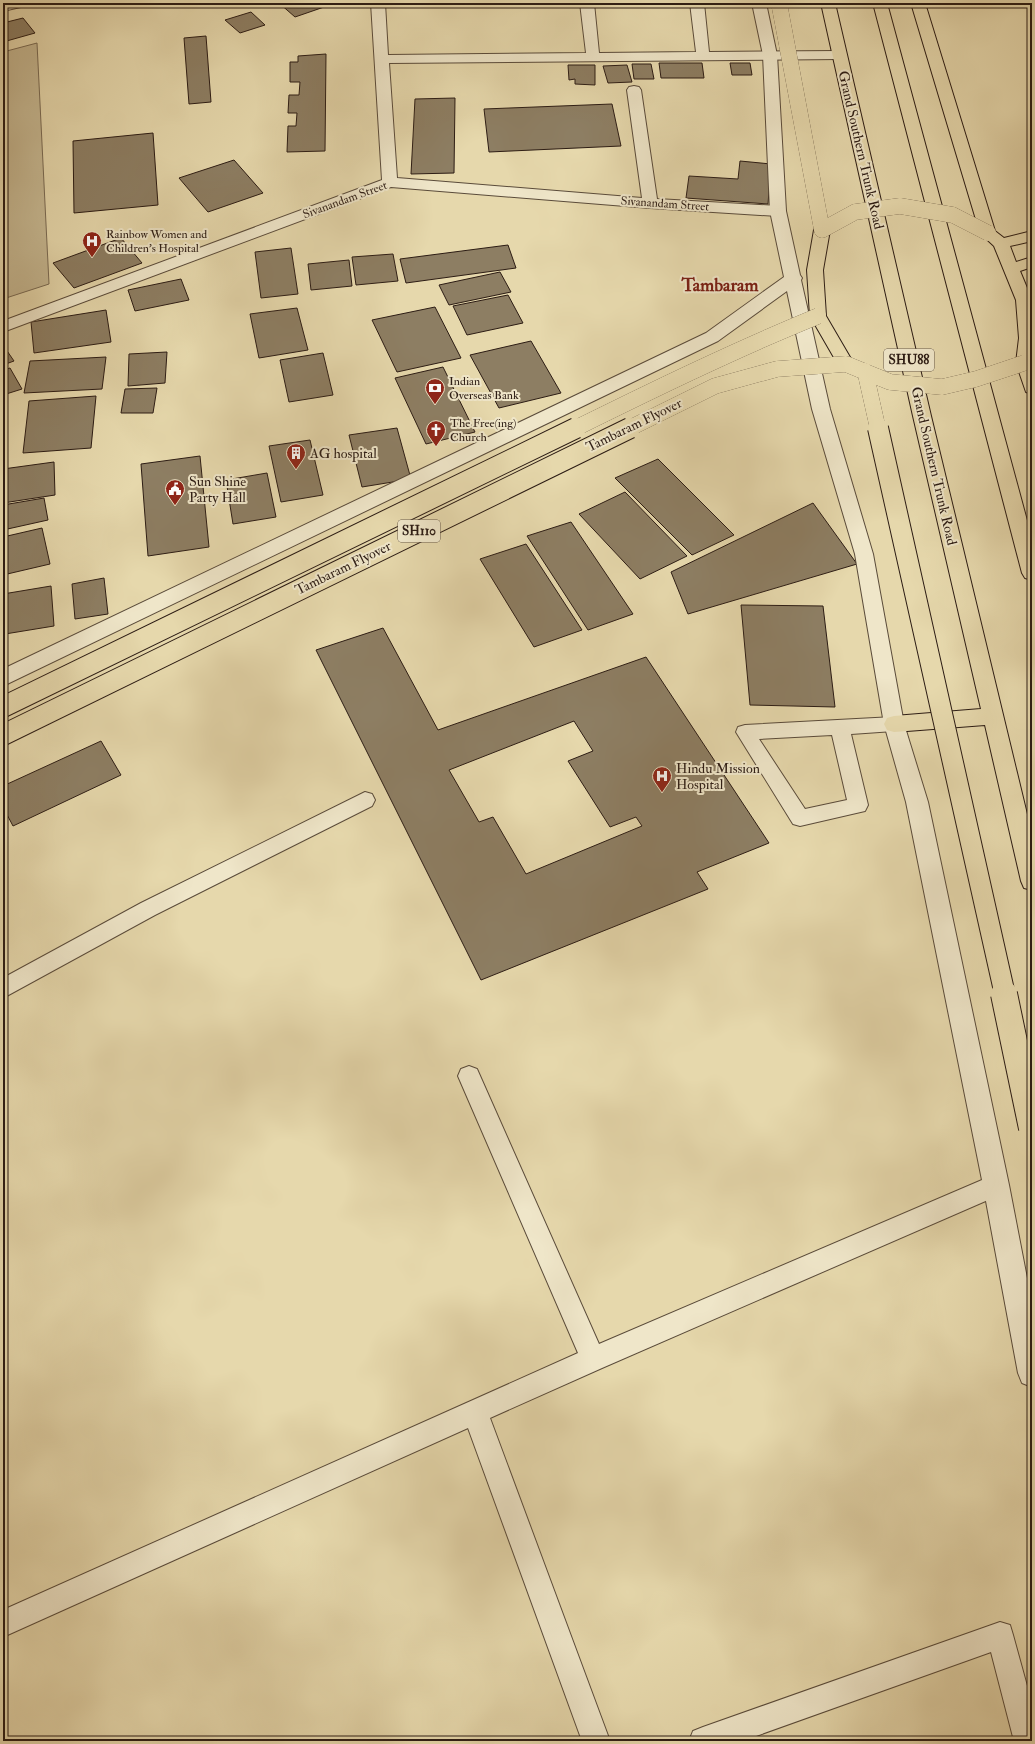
<svg xmlns="http://www.w3.org/2000/svg" width="1035" height="1744" font-family="'IM FELL Double Pica',serif">
<rect width="100%" height="100%" fill="#e6d8ac"/>
<filter id="stains"><feTurbulence type="fractalNoise" baseFrequency=".005" numOctaves="4"/><feColorMatrix values="0 0 0 0 .2 0 0 0 0 .09 0 0 0 0 .02 0 0 0 .5 -.17"/></filter>
<radialGradient id="worn" r=".72"><stop offset=".6" stop-color="#630" stop-opacity="0"/><stop offset="1" stop-color="#630" stop-opacity=".3"/></radialGradient>
<path fill="#c6b892" stroke="#796a53" d="M37 43 49 284 3 299V52Z"/>
<path fill="#8d7e63" stroke="#2c1c14" fill-rule="evenodd" d="M279 3H323L327 6 295 17Z
M251 12 265 25 240 33 225 20Z
M23 18 35 33 3 42V23Z
M206 36 211 102 189 104 184 38Z
M326 54 325 151 287 152 288 126H296L297 113H288L289 95H299L300 82H290V62H298V56Z
M659 63H702L704 78H661Z
M730 63H750L752 75H732Z
M632 64H651L654 79H634Z
M568 65H595V85L575 84V79L569 80Z
M627 65 632 82 608 83 603 66Z
M455 98 454 173 411 174 415 99Z
M612 104 621 146 489 152 484 109Z
M153 133 158 205 74 213 73 141Z
M234 160 263 193 208 212 179 178Z
M740 161 771 164 768 204 686 198 689 176 738 179Z
M121 238 142 263 74 288 53 263Z
M508 245 516 268 406 283 400 259Z
M291 248 298 294 261 298 255 252Z
M393 254 398 281 356 285 352 257Z
M349 260 352 286 311 290 308 264Z
M500 272 511 292 449 305 439 285Z
M181 279 189 300 135 311 128 290Z
M508 295 523 323 467 335 453 306Z
M435 307 461 358 397 372 372 320Z
M297 308 308 350 259 358 250 314Z
M106 310 111 342 34 353 31 322Z
M531 341 561 393 499 408 470 355Z
M3 345 14 361 3 365Z
M167 352 165 383 128 386 129 354Z
M323 353 333 395 289 402 280 360Z
M106 357 102 389 24 393 30 361Z
M443 367 475 432 426 444 395 378Z
M10 368 22 389 3 395V370Z
M157 388 153 413H121L125 389Z
M96 396 91 448 23 453 29 401Z
M397 428 411 479 362 487 349 435Z
M310 440 323 495 281 502 269 446Z
M200 456 209 547 148 556 141 464Z
M658 459 734 535 692 555 615 478Z
M54 462 55 495 3 503V469Z
M267 473 276 517 233 524 226 480Z
M625 492 687 556 640 579 579 514Z
M44 498 48 520 3 530V505Z
M813 503 857 564 688 614 671 572Z
M571 522 633 614 588 630 527 536Z
M42 528 50 564 3 575V537Z
M526 544 582 630 534 647 480 559Z
M104 578 108 614 75 619 72 584Z
M51 586 54 626 5 634 3 594Z
M741 605 823 606 835 707 750 705Z
M383 628 438 730 646 657 769 843 697 872 708 889 481 980 316 650ZM574 721 593 751 568 761 610 827 636 817 642 826 526 874 493 817 479 822 449 770Z
M101 741 121 775 13 826 3 807V786Z"/>
<g fill="none" stroke-linecap="round" stroke-linejoin="round">
<defs>
<path id="service" d="M894 717 901 719 903 724 901 729 894 731 851 734 868 805 865 811 800 826 793 824 736 732 738 727 745 725ZM832 735 847 800 805 809 759 739Z
M365 792 372 794 375 800 372 806 155 915 3 998V978L141 903Z
M469 1066 477 1069 599 1344 996 1174 1004 1177 1007 1185 1004 1193 602 1368 490 1418 610 1741H582L468 1428 3 1637V1610L578 1353 458 1076 461 1069Z
M1000 1622 1010 1625 1013 1635 1032 1704V1741H1014L991 1652 742 1741H689L693 1731 703 1727Z"/>
<path id="minor" d="M3 3H27L25 6 3 11Z
M371 3H385L388 55 586 53 580 3H594L599 53 696 52 690 3H704L709 52 839 51 844 52 846 55 844 58 839 59 389 63 397 178 642 198 627 90 629 87 634 86 639 87 641 90 657 199 778 206 783 208 786 211 783 214 778 216 650 208 391 187 3 332V321L382 180Z"/>
<path id="tertiary" d="M752 3H766L777 55 786 211 800 275 802 278 801 280 830 409 873 554 904 724 928 802 1009 1185 1032 1304V1387L1022 1383 1018 1373 983 1185 906 802 884 724 855 554 812 409 787 291 718 341 3 686V669L706 333 784 277 770 211 763 55Z"/>
<path id="primary" d="M821 3H835L931 416 1032 835V890L1024 888 1021 881 985 725 894 732 887 730 884 724 887 718 894 716 981 709 913 416Z
M873 3H887L1032 539V580L1025 578 1022 573Z
M911 3H925L995 231 1004 238 1032 231V241L1010 246 1016 262 1032 257V267L1020 271 1032 300V394L1026 392 1016 363 1019 338 1016 300 994 246 980 233Z
M822 225 828 227 830 230 823 270 826 316 854 364 852 368 846 369 840 368 810 316 807 270 814 230 816 227Z"/>
</defs>
<use href="#service" stroke="#5a4b3a" stroke-width="2"/>
<use href="#minor" stroke="#5a4b3a" stroke-width="2"/>
<use href="#tertiary" stroke="#5a4b3a" stroke-width="2"/>
<use href="#primary" stroke="#2c1c14" stroke-width="2"/>
<use href="#service" fill="#efe6c9" fill-rule="evenodd"/>
<use href="#minor" fill="#efe6c9" fill-rule="evenodd"/>
<use href="#tertiary" fill="#efe6c9" fill-rule="evenodd"/>
<use href="#primary" fill="#e6d8ac" fill-rule="evenodd"/>
<defs>
<path id="primary-bridge-far2" d="M779 3 822 230 855 212 900 206 953 215 988 233
M865 371 878 429
M574 429C655 389 735 350 818 316
M628 429 715 386 777 369 846 364 890 382 942 387 976 379 1024 363"/>
<path id="primary-bridge-far1" d="M878 428 1005 995
M3 707 576 428
M3 735 630 428"/>
<path id="primary-bridge" d="M1004 994 1032 1128"/>
</defs>
<use href="#primary-bridge-far2" stroke="#2c1c14" stroke-width="16" stroke-linecap="butt"/>
<use href="#primary-bridge-far1" stroke="#2c1c14" stroke-width="22" stroke-linecap="butt"/>
<use href="#primary-bridge" stroke="#2c1c14" stroke-width="28" stroke-linecap="butt"/>
<use href="#primary-bridge-far2" stroke="#e6d8ac" stroke-width="16"/>
<use href="#primary-bridge-far1" stroke="#e6d8ac" stroke-width="20"/>
<use href="#primary-bridge" stroke="#e6d8ac" stroke-width="26"/>
</g>
<defs>
<symbol id="hospital-pin" viewBox="-11 -11 22 30"><path d="M0 17L-7.5 6A9.5 9.5 0 1 1 7.5 6Z" fill="#8f2418" stroke="#efe6c9"/><path d="M-5-5h3v3.5h4V-5h3V5h-3V1.5h-4V5h-3Z" fill="#fff"/></symbol>
<symbol id="bank-pin" viewBox="-11 -11 22 30"><path d="M0 17L-7.5 6A9.5 9.5 0 1 1 7.5 6Z" fill="#8f2418" stroke="#efe6c9"/><path d="M-6-4H6V4H-6ZM0-2.3a2.3 2.3 0 1 0 0 4.6a2.3 2.3 0 1 0 0-4.6Z" fill="#fff"/></symbol>
<symbol id="church-pin" viewBox="-11 -11 22 30"><path d="M0 17L-7.5 6A9.5 9.5 0 1 1 7.5 6Z" fill="#8f2418" stroke="#efe6c9"/><path d="M-1.2-6h2.4v3.5h3.3v2.4h-3.3V6h-2.4V-.1h-3.3v-2.4h3.3Z" fill="#fff"/></symbol>
<symbol id="building-pin" viewBox="-11 -11 22 30"><path d="M0 17L-7.5 6A9.5 9.5 0 1 1 7.5 6Z" fill="#8f2418" stroke="#efe6c9"/><path d="M-4-6H4V6H1V3H-1V6H-4ZM-2.5-4.3h1.7v1.8h-1.7ZM.8-4.3h1.7v1.8H.8ZM-2.5-1h1.7V.8h-1.7ZM.8-1h1.7V.8H.8Z" fill="#fff"/></symbol>
<symbol id="civic-pin" viewBox="-11 -11 22 30"><path d="M0 17L-7.5 6A9.5 9.5 0 1 1 7.5 6Z" fill="#8f2418" stroke="#efe6c9"/><path d="M-.6-6.5H3V-4.5H.6V-3L4-1V1h2V6H-6V1h2V-1L-.6-3ZM-1.2 2.5V6h2.4V2.5Z" fill="#fff"/></symbol>
</defs>
<g fill-rule="evenodd">
<use href="#hospital-pin" x="81" y="230" width="22" height="30"/>
<use href="#bank-pin" x="424" y="377" width="22" height="30"/>
<use href="#church-pin" x="425" y="419" width="22" height="30"/>
<use href="#building-pin" x="285" y="442" width="22" height="30"/>
<use href="#civic-pin" x="164" y="478" width="22" height="30"/>
<use href="#hospital-pin" x="651" y="765" width="22" height="30"/>
</g>
<g text-anchor="middle" dominant-baseline="central" stroke-width="4" stroke-linejoin="round" paint-order="stroke">
<g font-size="12" fill="#2c1c14" stroke="#efe6c9">
<text transform="translate(345 200) rotate(-20)">Sivanandam Street</text>
<text transform="translate(665 204) rotate(4)">Sivanandam Street</text>
</g>
<g font-size="12" fill="#2c1c14" stroke="#efe6c9" text-anchor="start">
<text x="106" y="234">Rainbow Women and<tspan x="106" dy="14">Children's Hospital</tspan></text>
<text x="449" y="381">Indian<tspan x="449" dy="14">Overseas Bank</tspan></text>
<text x="450" y="423">The Free(ing)<tspan x="450" dy="14">Church</tspan></text>
</g>
<g fill="#efe6c9" stroke="#66594a" stroke-width="1">
<rect x="884" y="349" width="50" height="22" rx="3"/>
<rect x="398" y="520" width="42" height="22" rx="3"/>
</g>
<g font-size="13" font-weight="bold" fill="#2c1c14">
<text x="909" y="360">SHU88</text>
<text x="419" y="531">SH110</text>
</g>
<g font-size="14" fill="#2c1c14" stroke="#efe6c9">
<text transform="translate(861 150) rotate(77)">Grand Southern Trunk Road</text>
<text transform="translate(634 425) rotate(-26)">Tambaram Flyover</text>
<text transform="translate(934 466) rotate(77)">Grand Southern Trunk Road</text>
<text transform="translate(343 568) rotate(-26)">Tambaram Flyover</text>
</g>
<g font-size="14" fill="#2c1c14" stroke="#efe6c9" text-anchor="start">
<text x="310" y="453">AG hospital</text>
<text x="189" y="481">Sun Shine<tspan x="189" dy="16">Party Hall</tspan></text>
<text x="676" y="768">Hindu Mission<tspan x="676" dy="16">Hospital</tspan></text>
</g>
<g font-size="18" font-weight="bold" fill="#7a1f14" stroke="#efe6c9">
<text x="720" y="285">Tambaram</text>
</g>
</g>
<rect width="1035" height="1744" fill="none" stroke="#e6d8ac" stroke-width="16"/>
<rect x="4" y="4" width="1027" height="1736" fill="none" stroke="#2c1c14" stroke-width="2"/>
<rect x="8" y="8" width="1019" height="1728" fill="none" stroke="#2c1c14"/>
<rect width="100%" height="100%" filter="url(#stains)"/>
<rect width="100%" height="100%" fill="url(#worn)"/>
</svg>
